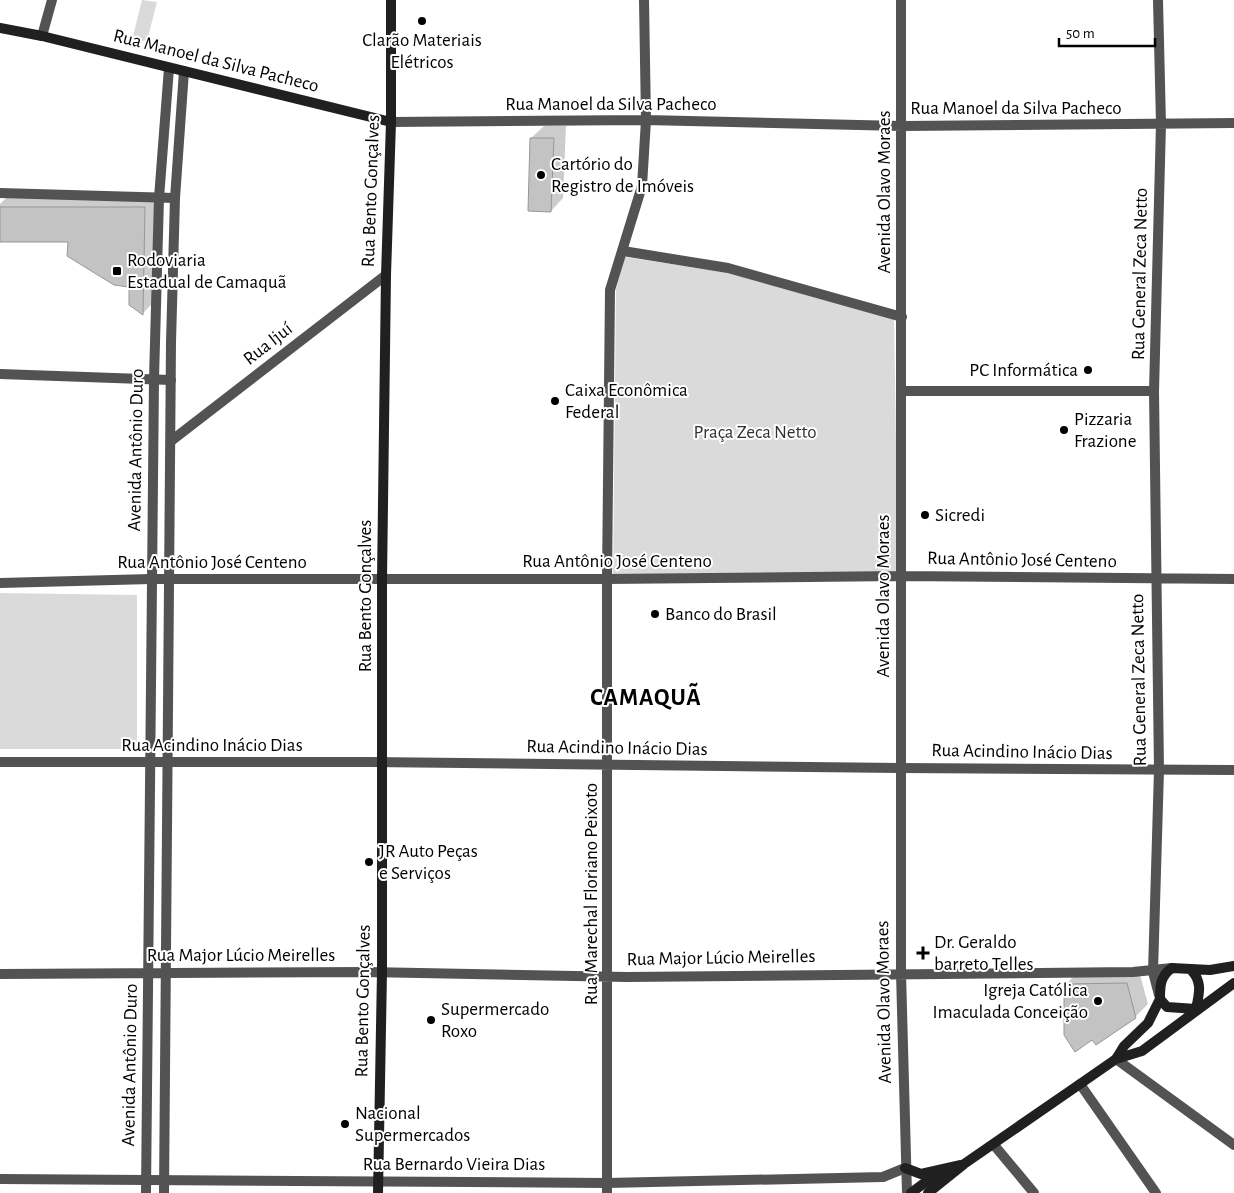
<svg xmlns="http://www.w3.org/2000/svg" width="1234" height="1193" font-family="'Alegreya Sans',sans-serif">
<rect width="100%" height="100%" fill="#fff"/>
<path fill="#dadada" d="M142 0 157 2 147 41 132 40Z
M625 257 729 273 894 315 898 573 613 575 616 289Z
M0 593 137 595V749H0Z"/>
<path fill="#0003" d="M544 126H566L563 198 551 211 531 138Z
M9 195H157L155 301 143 313 131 286 70 240H0V204Z
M1139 971 1148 1004 1135 1017 1065 985 1078 972Z"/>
<path fill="#c3c3c3" stroke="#979797" d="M530 138H554L551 212 528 211Z
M0 207H145L143 315 129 305V287L114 285 67 256 68 242H0Z
M1127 983 1136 1018 1096 1045 1092 1040 1075 1052 1064 1035V984Z"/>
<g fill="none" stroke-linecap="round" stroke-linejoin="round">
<path stroke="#535353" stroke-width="10" d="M42 36 52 0
M0 193 175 198
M623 251 728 268 902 317
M0 374 171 380
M902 391H1154
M171 441 386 275
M0 583 151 579
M900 768 1234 770
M1080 1084 1156 1193
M994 1145 1034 1193
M0 1179 607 1183 883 1177 905 1168"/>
<path stroke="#535353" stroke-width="10" d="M901 0V973L907 1193
M1158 0 1161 124 1154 391 1159 770 1153 972 1159 995
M391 122 646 120 902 126 1234 123
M151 579H607L900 576 1234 579
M0 762H370L900 768
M0 974 368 972 627 977 1133 972 1172 968
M1116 1059 1234 1145
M146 1193 154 379 159 198 169 68
M164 1193 171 342 175 198 184 71
M607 1193V579L610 290 642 186 646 120 644 0"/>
<path stroke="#202020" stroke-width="10" d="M0 28 42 36 391 122
M1191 970C1203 982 1199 994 1196 1009L1167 1007 1160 999C1160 986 1160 976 1172 968L1210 970 1234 966
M1116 1059 1124 1046 1148 1023 1160 999
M905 1168 921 1174 961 1165
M378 1193 382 972V580L386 275 391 122V0
M911 1193 939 1172
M928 1193 964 1164 1080 1084 1116 1059 1142 1051 1234 983"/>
</g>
<g fill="#000" stroke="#fff" stroke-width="2">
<circle cx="422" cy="21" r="5"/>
<circle cx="541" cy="175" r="5"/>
<rect x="112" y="266" width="10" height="10" rx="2.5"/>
<circle cx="1088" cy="370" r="5"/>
<circle cx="555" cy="401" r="5"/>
<circle cx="1064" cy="430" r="5"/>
<circle cx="925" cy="515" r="5"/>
<circle cx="655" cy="614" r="5"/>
<circle cx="369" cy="862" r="5"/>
<path d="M920.5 945.5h5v5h5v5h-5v5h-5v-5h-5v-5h5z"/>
<circle cx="1098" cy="1001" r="5"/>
<circle cx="431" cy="1020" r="5"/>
<circle cx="345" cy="1124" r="5"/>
</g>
<g text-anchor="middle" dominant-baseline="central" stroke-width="4" stroke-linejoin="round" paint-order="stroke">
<g font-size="19" fill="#000" stroke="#fff" text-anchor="start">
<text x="422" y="40" text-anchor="middle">Clarão Materiais<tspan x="422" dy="22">Elétricos</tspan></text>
<text x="551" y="164">Cartório do<tspan x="551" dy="22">Registro de Imóveis</tspan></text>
<text x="127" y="260">Rodoviaria<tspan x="127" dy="22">Estadual de Camaquã</tspan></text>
<text x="1078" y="370" text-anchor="end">PC Informática</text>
<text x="565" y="390">Caixa Econômica<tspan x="565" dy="22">Federal</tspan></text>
<text x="1074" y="419">Pizzaria<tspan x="1074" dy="22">Frazione</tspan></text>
<text x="935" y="515">Sicredi</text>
<text x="665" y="614">Banco do Brasil</text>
<text x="379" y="851">JR Auto Peças<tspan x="379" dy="22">e Serviços</tspan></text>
<text x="934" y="942">Dr. Geraldo<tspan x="934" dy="22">barreto Telles</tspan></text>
<text x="1088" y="990" text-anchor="end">Igreja Católica<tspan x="1088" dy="22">Imaculada Conceição</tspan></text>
<text x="441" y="1009">Supermercado<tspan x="441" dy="22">Roxo</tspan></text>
<text x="355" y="1113">Nacional<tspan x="355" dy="22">Supermercados</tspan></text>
</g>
<g font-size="19" fill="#000" stroke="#fff">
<text transform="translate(216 61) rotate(14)">Rua Manoel da Silva Pacheco</text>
<text x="611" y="104">Rua Manoel da Silva Pacheco</text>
<text x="1016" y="108">Rua Manoel da Silva Pacheco</text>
<text transform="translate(371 191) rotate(-88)">Rua Bento Gonçalves</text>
<text transform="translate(884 192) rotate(-90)">Avenida Olavo Moraes</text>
<text transform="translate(1140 274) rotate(-89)">Rua General Zeca Netto</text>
<text transform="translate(268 344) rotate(-38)">Rua Ijuí</text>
<text transform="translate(136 450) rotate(-89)">Avenida Antônio Duro</text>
<text transform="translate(1022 560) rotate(1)">Rua Antônio José Centeno</text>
<text x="617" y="561">Rua Antônio José Centeno</text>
<text x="212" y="562">Rua Antônio José Centeno</text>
<text transform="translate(365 596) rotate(-90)">Rua Bento Gonçalves</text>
<text transform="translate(883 596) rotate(-90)">Avenida Olavo Moraes</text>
<text transform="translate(1139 680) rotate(-91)">Rua General Zeca Netto</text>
<text x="212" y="745">Rua Acindino Inácio Dias</text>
<text transform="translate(617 748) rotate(1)">Rua Acindino Inácio Dias</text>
<text transform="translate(1022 752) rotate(1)">Rua Acindino Inácio Dias</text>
<text transform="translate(591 894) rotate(-90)">Rua Marechal Floriano Peixoto</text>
<text x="241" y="955">Rua Major Lúcio Meirelles</text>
<text transform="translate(721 958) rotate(-1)">Rua Major Lúcio Meirelles</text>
<text transform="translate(363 1001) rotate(-89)">Rua Bento Gonçalves</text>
<text transform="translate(884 1002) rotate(-91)">Avenida Olavo Moraes</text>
<text transform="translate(130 1065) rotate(-89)">Avenida Antônio Duro</text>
<text x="454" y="1164">Rua Bernardo Vieira Dias</text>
</g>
<g font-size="19" fill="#313131" stroke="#fff">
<text x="755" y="432">Praça Zeca Netto</text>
</g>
<g font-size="24" font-weight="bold" letter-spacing="1" fill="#000" stroke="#fff">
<text x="646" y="698">CAMAQUÃ</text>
</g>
</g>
<path d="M1059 38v8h96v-8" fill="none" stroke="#000000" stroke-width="2.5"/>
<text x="1066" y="38" font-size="15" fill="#000000" stroke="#ffffff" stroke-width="4" paint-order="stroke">50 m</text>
</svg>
